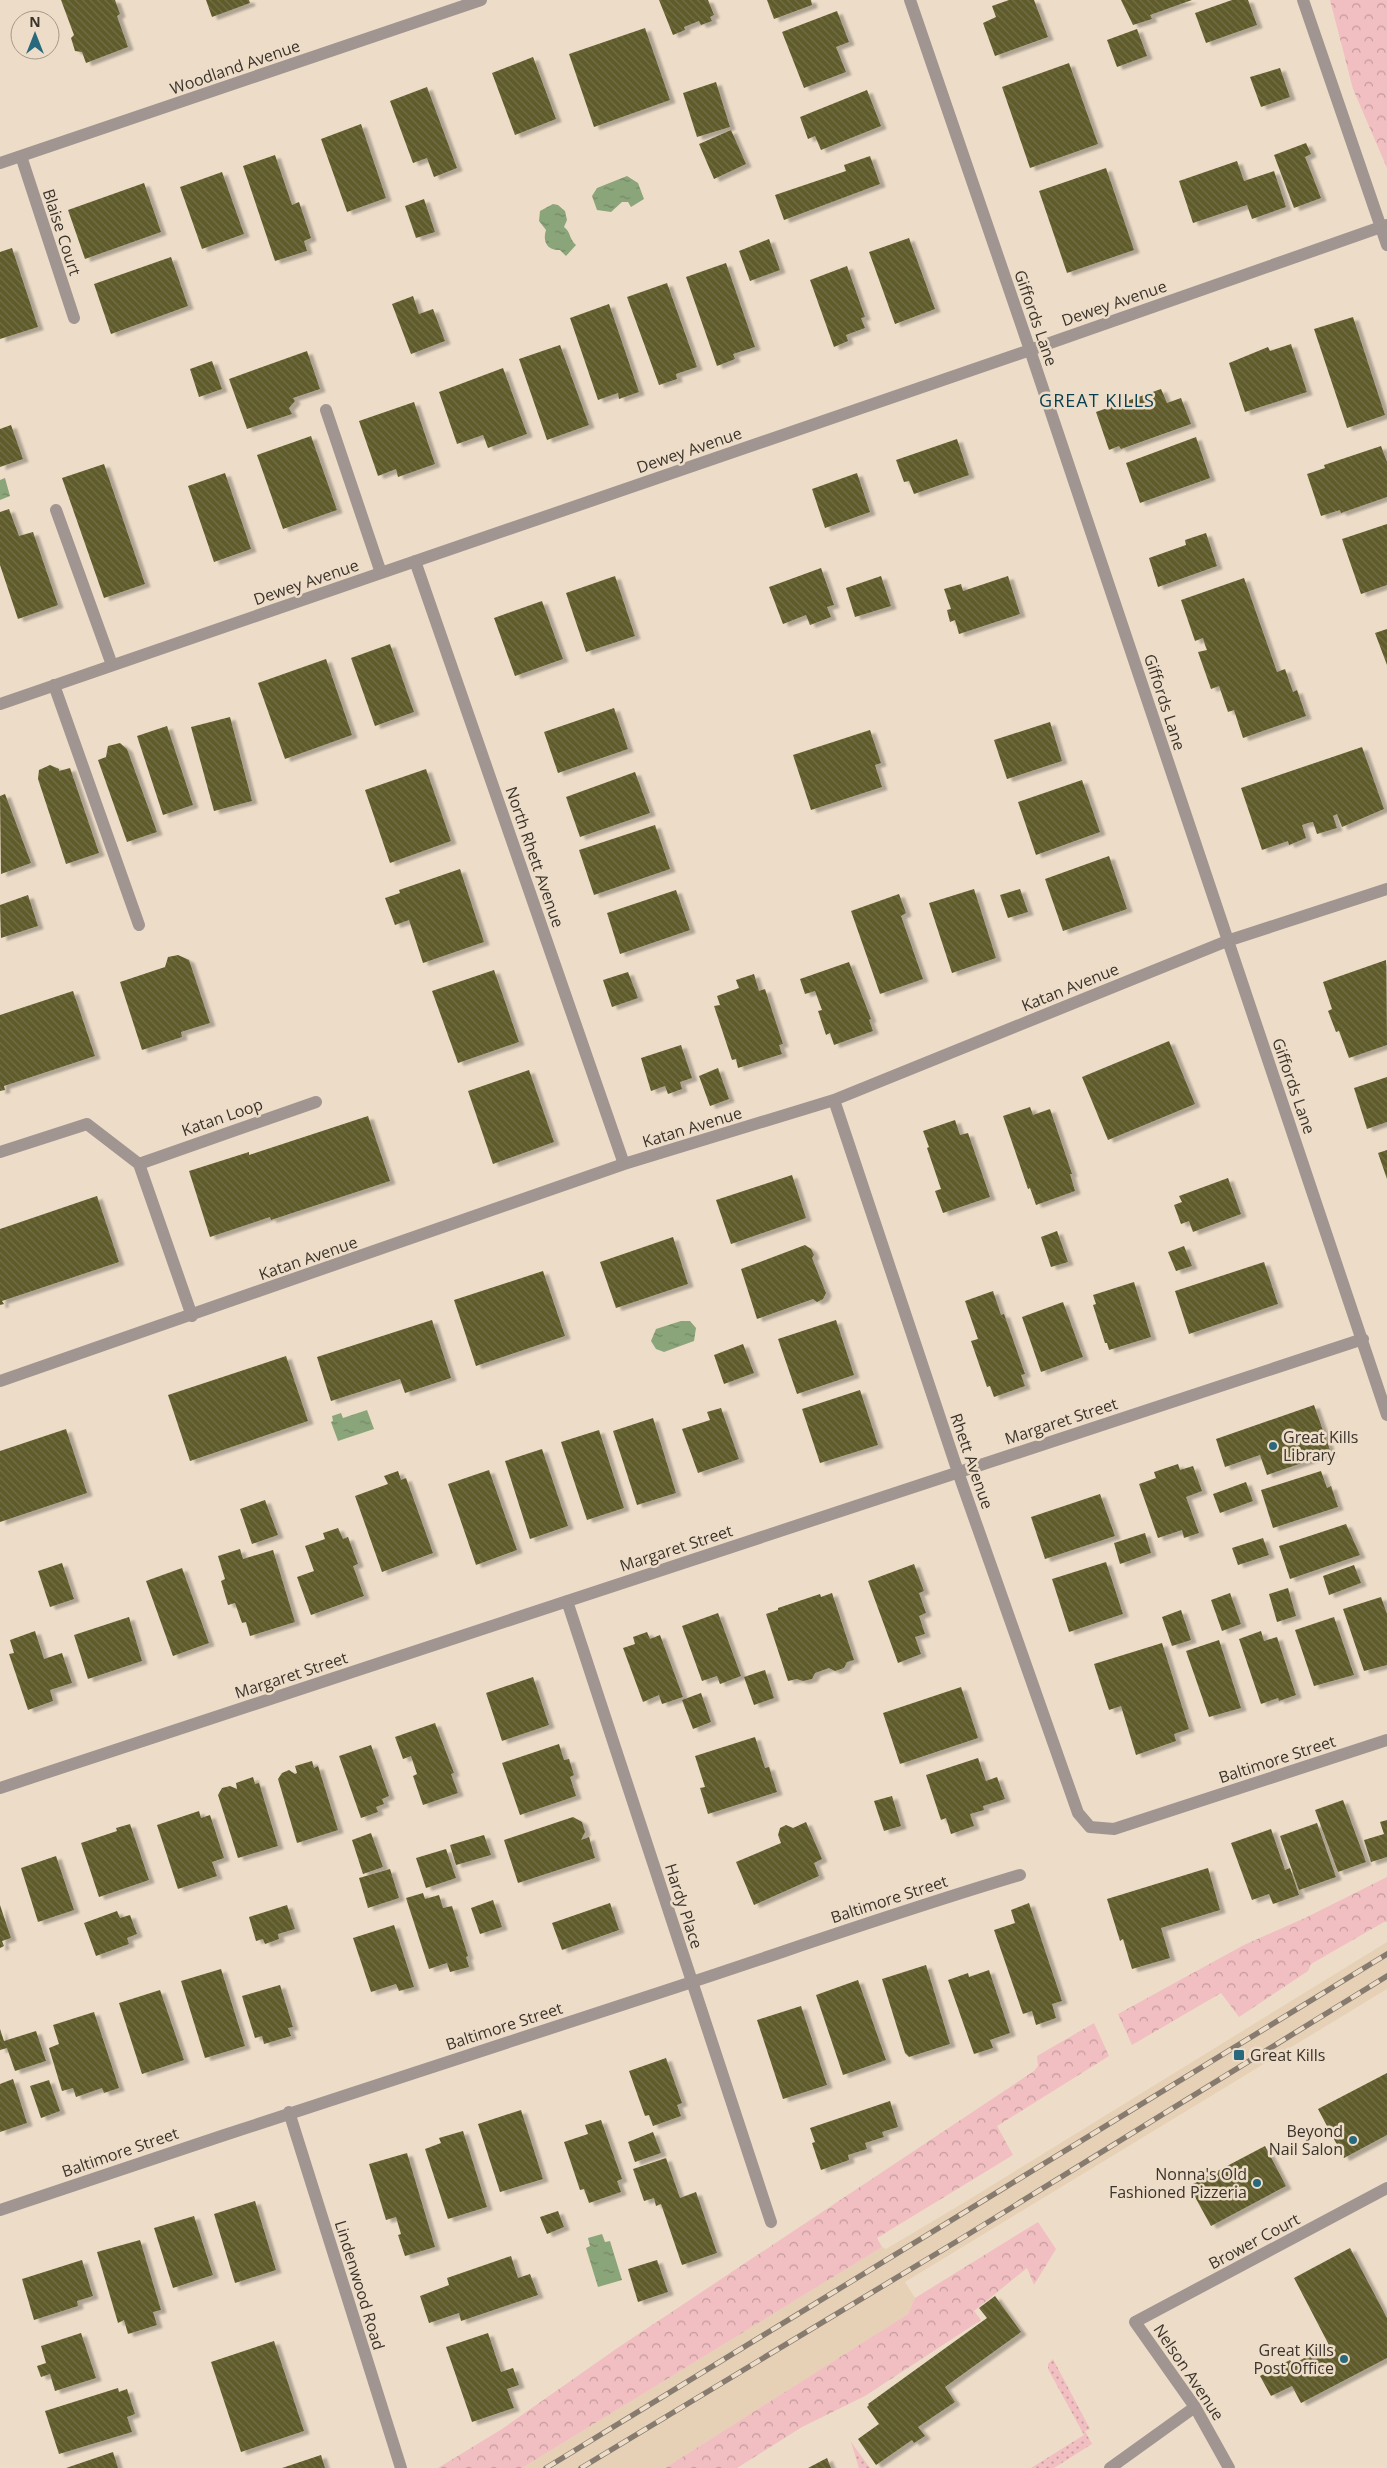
<svg xmlns="http://www.w3.org/2000/svg" width="1387" height="2468" font-family="'Open Sans',sans-serif">
<defs>
<pattern id="grass-dots" width="8" height="8" patternUnits="userSpaceOnUse" patternTransform="scale(1.25)"><rect width="8" height="8" fill="#f1bec1"/><path d="M2 2h.1M6 6h.1" fill="none" stroke="#c49b9d" stroke-width="1.8" stroke-linecap="round"/></pattern>
<pattern id="forest-crowns" width="20" height="18" patternUnits="userSpaceOnUse" patternTransform="scale(1.25)"><rect width="20" height="18" fill="#f1bec1"/><path d="M2 6a3 3 0 1 1 6 0M12 15a3 3 0 1 1 6 0" fill="none" stroke="#c49b9d"/></pattern>
<pattern id="water-ripples" width="26" height="14" patternUnits="userSpaceOnUse" patternTransform="scale(1.25)"><rect width="26" height="14" fill="#8ba57a"/><path d="M2 4q2-2 4 0t4 0M15 11q2-2 4 0t4 0" fill="none" stroke="#738764"/></pattern>
<pattern id="building-back-hatch" width="6" height="6" patternUnits="userSpaceOnUse" patternTransform="scale(1.25)"><rect width="6" height="6" fill="#5f5b2c"/><path d="M-1 5l2 2M0 0l6 6M5-1l2 2" fill="none" stroke="#73704a"/></pattern>
<filter id="shadow"><feDropShadow dx="5.5" dy="3" stdDeviation="1" flood-color="#0004"/></filter>
</defs>
<rect width="100%" height="100%" fill="#edddc8"/>
<path fill="#e6d1b6" d="M1387 1942V1989L905 2282 915 2298 908 2314 665 2468H522L882 2247 886 2249 960 2205Z"/>
<path fill="url(#grass-dots)" d="M1053 2359 1090 2429 1085 2431 1092 2444 1054 2468H1031L1084 2435 1048 2369V2364Z
M851 2442 870 2468H859Z"/>
<path fill="url(#forest-crowns)" d="M1330 0H1387V168L1353 89Z
M1387 1877V1922H1384L1311 1964 1308 1971 1239 2017 1221 1993 1132 2045 1118 2014 1244 1945 1305 1918Z
M1094 2023 1109 2056 997 2126 1013 2155 877 2238 882 2247 522 2468H438L502 2429 616 2349 1034 2071 1038 2066 1037 2056Z
M1038 2222 1056 2249 1034 2285 1027 2268 974 2311 981 2320 865 2396 802 2427 737 2468H665L908 2314 915 2298Z"/>
<path fill="url(#water-ripples)" d="M627 176 638 183 644 199 631 207 628 202H622L611 212 597 210 592 196 597 188Z
M553 204 558 205 565 211 567 220 564 227C571 232 569 239 576 245L566 256 560 250C548 251 542 242 546 230L539 221 540 211Z
M5 478 10 496 0 500V480Z
M681 1321H690L696 1328 694 1341 664 1352 656 1349 651 1341 656 1329Z
M367 1410 374 1429 338 1441 331 1422 333 1421 332 1416 341 1413 343 1418Z
M602 2234 605 2242 610 2241 622 2280 598 2287 586 2248 590 2246 588 2238Z"/>
<path fill="url(#building-back-hatch)" filter="url(#shadow)" d="M61 0H115L120 14 117 16 128 47 86 63 82 52 75 51 71 38 74 35Z
M206 0H249L250 3 212 17Z
M659 0H708L714 15 710 17 712 21 701 25 699 21 684 27 685 30 673 35Z
M767 0H811L812 5 774 19Z
M1009 0H1034L1048 37 995 56 983 23 996 17 992 6Z
M1121 0H1192L1150 15 1152 19 1133 25Z
M1232 0H1248L1257 25 1206 43 1195 13Z
M837 11 849 42 836 47 846 72 804 88 782 32Z
M645 28 670 100 594 127 569 54Z
M1137 29 1147 56 1117 67 1107 40Z
M533 57 556 119 515 135 492 73Z
M1069 63 1098 144 1030 168 1002 87Z
M1280 68 1290 97 1261 107 1250 77Z
M716 82 730 127 697 137 683 93Z
M427 87 457 168 434 177 427 158 413 163 390 101Z
M867 90 881 126 821 150 815 136 808 139 800 117Z
M361 124 386 198 347 212 321 139Z
M731 130 746 164 714 179 699 144Z
M1306 143 1311 154 1305 157 1321 198 1294 208 1274 155Z
M275 155 292 205 299 202 311 238 304 241 307 251 275 261 243 166Z
M870 156 880 184 784 220 775 195 846 171 844 165Z
M1237 161 1244 181 1274 171 1286 207 1252 219 1247 205 1193 223 1179 181Z
M1106 168 1134 250 1067 273 1039 191Z
M222 172 244 234 202 249 180 187Z
M144 183 161 232 85 259 68 210Z
M424 199 435 232 416 238 405 206Z
M909 238 935 309 895 324 869 252Z
M769 239 780 270 750 281 739 251Z
M12 248 38 327 0 339V252Z
M171 257 188 306 111 334 94 284Z
M726 263 755 347 733 354 735 359 717 366 686 277Z
M847 266 865 317 861 318 865 328 846 335 848 341 834 347 810 280Z
M667 283 697 367 676 374 677 379 659 385 627 297Z
M413 296 419 314 433 309 445 341 411 354 392 304Z
M609 304 639 392 619 399 618 393 598 400 570 318Z
M1353 317 1385 415 1347 428 1314 329Z
M1291 344 1307 392 1245 412 1229 363 1268 347 1270 351Z
M560 345 589 425 547 440 519 359Z
M307 351 320 389 293 398 295 401 289 408 292 414 247 429 229 379Z
M212 361 222 389 199 397 190 369Z
M503 368 527 434 488 448 483 435 457 444 439 392Z
M1161 389 1167 403 1181 398 1191 424 1121 449 1119 446 1109 450 1096 412Z
M414 402 435 464 398 477 396 469 378 476 359 421Z
M11 425 23 459 0 467V429Z
M311 436 337 510 283 529 257 455Z
M1196 437 1210 478 1140 503 1126 463Z
M957 439 969 475 914 494 909 481 904 482 896 460Z
M1381 446 1387 462V497L1341 513 1340 510 1321 516 1307 474 1325 468 1324 465Z
M104 464 145 584 104 598 62 478Z
M225 473 251 549 214 562 188 486Z
M857 473 870 512 825 528 812 489Z
M9 509 19 536 33 532 58 605 18 619 0 565V512Z
M1387 524V585L1361 594 1342 539Z
M1206 533 1217 566 1158 587 1149 558 1186 545 1185 540Z
M821 568 834 605 827 607 831 617 810 625 806 615 783 624 769 587Z
M615 576 635 636 586 652 566 593Z
M881 576 891 606 855 617 846 588Z
M1008 576 1020 614 959 634 955 620 950 622 947 610 951 609 944 589 961 584 963 591Z
M1244 578 1277 672 1285 669 1293 692 1297 690 1306 716 1243 738 1234 710 1228 712 1219 686 1211 689 1198 652 1207 650 1205 645 1203 638 1195 641 1181 600Z
M542 601 563 659 515 676 494 618Z
M1387 629V665L1375 633Z
M390 644 414 712 375 726 351 658Z
M326 659 352 735 285 759 258 683Z
M614 708 628 749 558 773 544 732Z
M230 717 252 801 214 811 191 727Z
M1050 722 1062 761 1007 779 994 740Z
M167 726 193 805 163 815 137 736Z
M870 730 881 763 875 765 882 787 811 810 793 755Z
M120 743 127 749 157 832 127 842 98 760 106 757 108 746Z
M1362 747 1384 809 1342 827 1337 814 1333 816 1337 828 1317 834 1313 822 1308 823 1302 825 1306 838 1289 845 1288 841 1262 850 1241 788Z
M50 765 59 769V771L70 768 99 853 66 864 38 779 39 770Z
M426 769 451 841 390 863 365 790Z
M635 772 650 813 580 837 566 797Z
M1082 780 1100 832 1036 855 1018 802Z
M5 794 31 863 1 874 0 796Z
M655 825 670 869 594 895 579 850Z
M1109 856 1127 909 1063 931 1045 879Z
M460 869 484 942 423 963 409 920 395 925 385 898 400 893 399 890Z
M974 889 996 958 952 973 929 903Z
M1020 889 1028 912 1008 918 1000 895Z
M676 890 690 930 620 954 607 913Z
M899 894 906 913 901 916 923 979 880 994 851 911Z
M28 895 38 926 1 938 0 905Z
M178 955 189 960 210 1023 181 1032 182 1037 142 1050 120 982 165 967 168 957Z
M1386 960 1387 1045 1349 1058 1339 1031 1336 1032 1328 1011 1332 1009 1323 982Z
M849 962 871 1019 869 1020 873 1031 834 1045 830 1033 826 1035 818 1011 822 1010 815 991 805 994 800 979Z
M494 970 519 1042 458 1063 432 991Z
M628 972 638 998 612 1007 603 980Z
M754 974 759 991 765 989 783 1044 779 1045 782 1054 738 1068 736 1059 732 1060 714 1006 720 1005 717 996 739 988 736 980Z
M73 991 95 1056 4 1086 5 1090 0 1091V1015Z
M1169 1041 1195 1104 1108 1140 1082 1077Z
M681 1045 692 1078 680 1082 682 1089 668 1094 665 1086 651 1091 641 1058Z
M718 1068 729 1099 710 1106 699 1076Z
M529 1070 554 1142 493 1164 468 1091Z
M1387 1077V1122L1367 1129 1354 1088Z
M1030 1107 1033 1115 1050 1109 1072 1174H1070L1075 1191 1036 1205 1030 1188 1028 1189 1003 1116Z
M368 1116 390 1181 271 1220 270 1217 210 1237 189 1171 249 1152V1155Z
M955 1120 960 1135 968 1133 990 1197 943 1213 935 1191 941 1189 927 1148 929 1147 923 1131Z
M1387 1150V1179L1378 1153Z
M792 1175 806 1218 731 1244 716 1200Z
M1228 1178 1241 1214 1193 1232 1189 1221 1181 1224 1174 1205 1182 1202 1179 1196Z
M97 1196 119 1262 2 1301 4 1304 0 1305V1229Z
M1057 1231 1068 1262 1051 1267 1041 1237Z
M673 1237 688 1284 616 1308 600 1262Z
M805 1245 811 1249 814 1255 812 1258 826 1293 823 1299 817 1302 813 1299 757 1319 741 1269Z
M1184 1246 1192 1266 1176 1271 1168 1252Z
M1264 1262 1278 1304 1189 1334 1175 1291Z
M543 1271 565 1336 476 1366 454 1300Z
M1134 1282 1151 1337 1109 1350 1107 1343H1105L1093 1305 1096 1304 1093 1295Z
M993 1291 1001 1315 1004 1314 1025 1374 1021 1375 1025 1386 994 1397 990 1386 987 1387 971 1341 978 1339 965 1301Z
M1063 1302 1083 1357 1041 1372 1022 1317Z
M432 1320 451 1378 405 1393 400 1379 331 1401 317 1357Z
M836 1320 854 1375 797 1394 778 1339Z
M743 1344 754 1373 724 1384 714 1355Z
M286 1356 308 1421 190 1461 168 1395Z
M860 1390 878 1445 820 1463 802 1409Z
M1314 1405 1331 1453 1267 1475 1260 1455 1225 1467 1216 1439Z
M721 1408 739 1459 698 1473 682 1429 710 1420 707 1412Z
M653 1418 676 1493 637 1505 613 1431Z
M66 1429 87 1493 0 1522V1451Z
M599 1430 624 1508 587 1520 561 1442Z
M542 1449 568 1526 530 1539 505 1461Z
M1178 1464 1180 1470 1193 1466 1202 1491 1186 1497 1199 1533 1184 1538 1182 1530 1158 1538 1139 1484 1156 1478 1154 1472Z
M489 1470 517 1550 476 1565 448 1484Z
M398 1471 401 1480 406 1478 433 1553 382 1572 355 1496 388 1484 384 1476Z
M1321 1471 1327 1488 1331 1486 1338 1507 1273 1528 1261 1490Z
M1246 1482 1253 1501 1220 1513 1213 1494Z
M1100 1494 1115 1536 1045 1559 1031 1517Z
M265 1500 278 1535 252 1544 240 1509Z
M1346 1524 1360 1555 1290 1579 1279 1546Z
M338 1528 343 1539 348 1537 358 1564 353 1566 364 1596 311 1615 297 1577 314 1571 305 1546 325 1539 323 1533Z
M1145 1533 1151 1553 1120 1564 1114 1543Z
M1263 1538 1269 1555 1238 1565 1232 1548Z
M240 1549 243 1559 273 1550 295 1622 250 1636 246 1622 242 1623 235 1603 228 1605 221 1581 225 1579 218 1556Z
M1106 1562 1123 1614 1069 1632 1052 1579Z
M62 1563 74 1599 50 1607 38 1571Z
M914 1564 924 1591 919 1593 926 1613 919 1616 925 1634 915 1637 921 1654 898 1663 868 1581Z
M1354 1565 1361 1583 1329 1595 1323 1576Z
M182 1568 209 1643 173 1656 146 1581Z
M1288 1588 1296 1616 1277 1622 1269 1594Z
M832 1593 854 1660 847 1662 844 1668 835 1671 829 1668 815 1673 812 1679 803 1681 797 1679 788 1681 766 1614 778 1610V1608L820 1594 821 1597Z
M1230 1593 1241 1624 1222 1631 1211 1600Z
M1381 1597 1387 1614V1665L1364 1671 1343 1609Z
M1181 1610 1191 1640 1172 1646 1162 1617Z
M718 1613 741 1676 720 1684 717 1676 702 1681 682 1626Z
M129 1617 142 1661 88 1679 74 1635Z
M1334 1617 1354 1675 1314 1686 1295 1630Z
M35 1631 44 1659 62 1653 72 1683 50 1690 53 1701 28 1710 9 1654 14 1653 10 1640Z
M1261 1631 1264 1641 1277 1637 1296 1695 1279 1701 1278 1698 1261 1704 1239 1639Z
M647 1632 650 1639 660 1635 683 1697 662 1704 659 1695 643 1702 623 1648 635 1644 633 1637Z
M1219 1640 1241 1708 1209 1717 1186 1651Z
M1162 1643 1189 1729 1174 1734 1176 1741 1136 1755 1121 1706 1109 1710 1094 1664Z
M765 1670 774 1698 754 1705 744 1677Z
M533 1677 549 1725 502 1741 486 1693Z
M961 1687 978 1738 900 1764 883 1713Z
M701 1693 711 1722 693 1729 682 1700Z
M435 1723 454 1773 451 1774 458 1793 423 1805 413 1776 417 1774 411 1756 403 1759 395 1737Z
M755 1737 765 1768 769 1767 777 1792 708 1814 700 1788 705 1787 695 1756Z
M559 1744 564 1760 569 1759 574 1775 570 1777 576 1796 520 1815 502 1763Z
M371 1745 389 1796 382 1799 384 1804 376 1807 378 1812 361 1818 339 1756Z
M978 1758 986 1781 997 1777 1005 1799 983 1806 984 1810 970 1814 974 1826 951 1834 946 1818 941 1820 926 1775Z
M312 1761 314 1768 318 1766 338 1830 297 1843 278 1779 282 1773 289 1770 295 1774 297 1773 295 1766Z
M253 1777 255 1784 259 1783 278 1846 238 1858 218 1795 222 1788 230 1786 237 1789 236 1783Z
M892 1796 901 1826 884 1831 874 1801Z
M1343 1800 1366 1862 1338 1872 1315 1810Z
M199 1811 201 1818 210 1815 224 1858 212 1862 217 1876 178 1889 157 1825Z
M573 1817 582 1822 585 1832 581 1840 589 1837 595 1858 518 1883 504 1840Z
M1387 1820V1857L1371 1862 1364 1840 1384 1834 1380 1822Z
M806 1822 822 1859 814 1863 819 1876 754 1905 736 1862 781 1843 778 1835 780 1828 786 1825 793 1828Z
M1317 1823 1336 1877 1299 1890 1280 1836Z
M130 1824 149 1880 99 1897 81 1843 117 1831 116 1828Z
M1271 1829 1285 1870 1290 1868 1299 1895 1273 1904 1269 1894 1252 1900 1231 1843Z
M371 1833 383 1867 363 1874 352 1840Z
M484 1835 491 1855 456 1865 450 1845Z
M446 1849 456 1878 426 1888 416 1858Z
M56 1856 74 1910 38 1922 21 1868Z
M1208 1868 1220 1910 1161 1928 1170 1958 1132 1969 1123 1939 1120 1941 1107 1899Z
M390 1869 399 1898 368 1908 359 1878Z
M423 1893 425 1899 439 1895 443 1908 452 1906 468 1956 466 1957 469 1967 450 1972 447 1963 429 1969 406 1898Z
M493 1900 502 1927 480 1934 471 1908Z
M610 1903 619 1930 562 1950 552 1923Z
M1029 1903 1062 2001 1052 2004 1056 2018 1036 2025 1032 2011 1023 2014 994 1930 1015 1923 1011 1910Z
M0 1905 11 1938 2 1941 4 1946 0 1948Z
M287 1905 295 1929 278 1934 279 1939 265 1944 263 1939 256 1941 249 1917Z
M117 1911 120 1918 130 1915 137 1934 127 1938 129 1944 96 1956 84 1923Z
M394 1925 414 1987 399 1991 396 1984 371 1992 353 1938Z
M926 1965 950 2044 909 2057 905 2053 882 1979Z
M221 1969 245 2046 205 2058 181 1981Z
M989 1970 1010 2033 990 2040 993 2048 974 2054 948 1980 968 1973 969 1977Z
M858 1980 886 2060 843 2075 816 1995Z
M280 1985 293 2027 288 2028 291 2036 264 2044 262 2036 255 2038 242 1996Z
M160 1990 184 2060 142 2074 119 2003Z
M801 2006 827 2085 783 2099 757 2020Z
M94 2012 119 2088 104 2093 102 2088 76 2097 73 2088 62 2091 49 2048 59 2044 53 2025Z
M0 2029 4 2041 36 2031 46 2061 15 2071 7 2048 0 2050Z
M666 2058 682 2103 677 2105 681 2116 653 2126 649 2115 645 2116 629 2071Z
M1387 2073V2135L1344 2158 1318 2109Z
M13 2079 27 2123 0 2132V2084Z
M49 2080 60 2111 41 2118 30 2086Z
M890 2101 898 2127 882 2132 884 2137 865 2143 867 2149 848 2155 849 2160 821 2170 812 2143 815 2142 810 2128Z
M521 2110 543 2179 500 2192 478 2124Z
M601 2120 622 2179 617 2181 621 2192 589 2203 584 2189 580 2190 564 2142 588 2134 585 2125Z
M463 2131 487 2207 448 2219 425 2149 441 2143 439 2138Z
M653 2132 661 2153 635 2162 628 2142Z
M1265 2146 1286 2186 1211 2226 1189 2186Z
M407 2153 435 2247 405 2256 398 2235 401 2234 396 2217 386 2220 369 2164Z
M666 2158 680 2198 696 2192 717 2253 682 2265 661 2204 656 2206 654 2198 644 2201 633 2169Z
M255 2201 276 2270 235 2283 214 2214Z
M558 2211 564 2227 547 2234 540 2217Z
M194 2216 213 2275 173 2288 154 2228Z
M140 2240 161 2310 153 2312 157 2325 128 2334 124 2320 118 2323 97 2252Z
M1350 2248 1387 2318V2358L1301 2403 1292 2386 1271 2396 1260 2376 1290 2360 1293 2364 1329 2345 1294 2278Z
M511 2256 518 2278 530 2274 538 2295 461 2321 459 2313 429 2323 420 2296 449 2285 447 2278Z
M82 2260 93 2296 77 2301 78 2306 34 2320 22 2279Z
M657 2260 668 2292 638 2302 628 2269Z
M995 2296 1021 2332 945 2387 955 2402 918 2427 925 2436 914 2443 912 2440 876 2465 858 2439 879 2424 867 2407 869 2405 868 2404 987 2318 979 2308Z
M81 2333 96 2378 55 2391 50 2374 41 2377 38 2369 37 2366 46 2363 41 2346Z
M488 2333 501 2372 513 2368 519 2385 507 2389 514 2408 472 2422 446 2347Z
M274 2341 304 2431 241 2452 211 2362Z
M118 2388 119 2392 127 2389 135 2414 127 2417 132 2432 59 2454 45 2411Z
M113 2452 118 2468H66Z
M321 2455 325 2468H282Z
M827 2458 831 2468H808Z"/>
<g fill="none" stroke-linecap="round" stroke-linejoin="round">
<path stroke="#a19591" stroke-width="12" d="M910 0 1030 350 1387 1415
M1303 0 1387 245
M21 156 74 318
M0 163 481 0
M326 410 381 573
M56 510 112 665
M415 561 624 1164
M54 685 139 925
M0 704 1030 350 1387 225
M834 1100 958 1472 1078 1813 1090 1827 1114 1829 1387 1740
M0 1152 87 1124 139 1164 192 1316
M139 1164 316 1102
M0 1381 624 1164 834 1100 1227 941 1387 889
M567 1601 771 2222
M0 1788 1363 1339
M289 2112 401 2468
M0 2210C230 2132 461 2058 692 1982 801 1946 909 1908 1020 1875
M1110 2468 1195 2407
M1229 2468 1195 2407 1135 2322 1387 2188"/>
<defs>
<path id="rail" d="M546 2468 1387 1954
M581 2468 959 2240 1387 1976"/>
</defs>
<use href="#rail" stroke="#867b6e" stroke-width="5.5"/>
<use href="#rail" stroke="#edddc8" stroke-width="4" stroke-dasharray="11" stroke-linecap="butt"/>
</g>
<g fill="#29697d" stroke="#edddc8" stroke-width="2">
<circle cx="1273" cy="1446" r="5"/>
<rect x="1233" y="2049" width="12" height="12" rx="2.5"/>
<circle cx="1353" cy="2140" r="5"/>
<circle cx="1257" cy="2183" r="5"/>
<circle cx="1344" cy="2359" r="5"/>
</g>
<g text-anchor="middle" dominant-baseline="central" stroke-width="5" stroke-linejoin="round" paint-order="stroke">
<g font-size="16" fill="#3b342c" stroke="#edddc8">
<text transform="translate(235 67) rotate(-19)">Woodland Avenue</text>
<text transform="translate(62 232) rotate(72)">Blaise Court</text>
<text transform="translate(1114 303) rotate(-19)">Dewey Avenue</text>
<text transform="translate(1036 318) rotate(71)">Giffords Lane</text>
<text transform="translate(689 450) rotate(-19)">Dewey Avenue</text>
<text transform="translate(306 582) rotate(-19)">Dewey Avenue</text>
<text transform="translate(1165 702) rotate(72)">Giffords Lane</text>
<text transform="translate(535 857) rotate(71)">North Rhett Avenue</text>
<text transform="translate(1070 987) rotate(-22)">Katan Avenue</text>
<text transform="translate(1294 1086) rotate(71)">Giffords Lane</text>
<text transform="translate(222 1117) rotate(-19)">Katan Loop</text>
<text transform="translate(692 1127) rotate(-17)">Katan Avenue</text>
<text transform="translate(308 1258) rotate(-19)">Katan Avenue</text>
<text transform="translate(1061 1421) rotate(-18)">Margaret Street</text>
<text transform="translate(972 1461) rotate(71)">Rhett Avenue</text>
<text transform="translate(676 1548) rotate(-18)">Margaret Street</text>
<text transform="translate(291 1675) rotate(-18)">Margaret Street</text>
<text transform="translate(1277 1759) rotate(-18)">Baltimore Street</text>
<text transform="translate(889 1899) rotate(-18)">Baltimore Street</text>
<text transform="translate(684 1906) rotate(72)">Hardy Place</text>
<text transform="translate(504 2026) rotate(-18)">Baltimore Street</text>
<text transform="translate(120 2152) rotate(-19)">Baltimore Street</text>
<text transform="translate(1254 2241) rotate(-28)">Brower Court</text>
<text transform="translate(360 2285) rotate(73)">Lindenwood Road</text>
<text transform="translate(1189 2372) rotate(56)">Nelson Avenue</text>
</g>
<g font-size="16" fill="#3b342c" stroke="#edddc8" text-anchor="end">
<text x="1283" y="1437" text-anchor="start">Great Kills<tspan x="1283" dy="18">Library</tspan></text>
<text x="1250" y="2055" text-anchor="start">Great Kills</text>
<text x="1343" y="2131">Beyond<tspan x="1343" dy="18">Nail Salon</tspan></text>
<text x="1247" y="2174">Nonna's Old<tspan x="1247" dy="18">Fashioned Pizzeria</tspan></text>
<text x="1334" y="2350">Great Kills<tspan x="1334" dy="18">Post Office</tspan></text>
</g>
<g font-size="18" letter-spacing="1" fill="#063f4f" stroke="#edddc8">
<text x="1097" y="400">GREAT KILLS</text>
</g>
</g>
<g transform="translate(35 35)"><circle r="24" fill="#edddc8" stroke="#a6998a"/>
<path d="M0-4L9 19L0 12L-9 19Z" fill="#29697d"/>
<text y="-8" font-size="14" font-weight="bold" text-anchor="middle" fill="#3b342c">N</text>
</g>
</svg>
